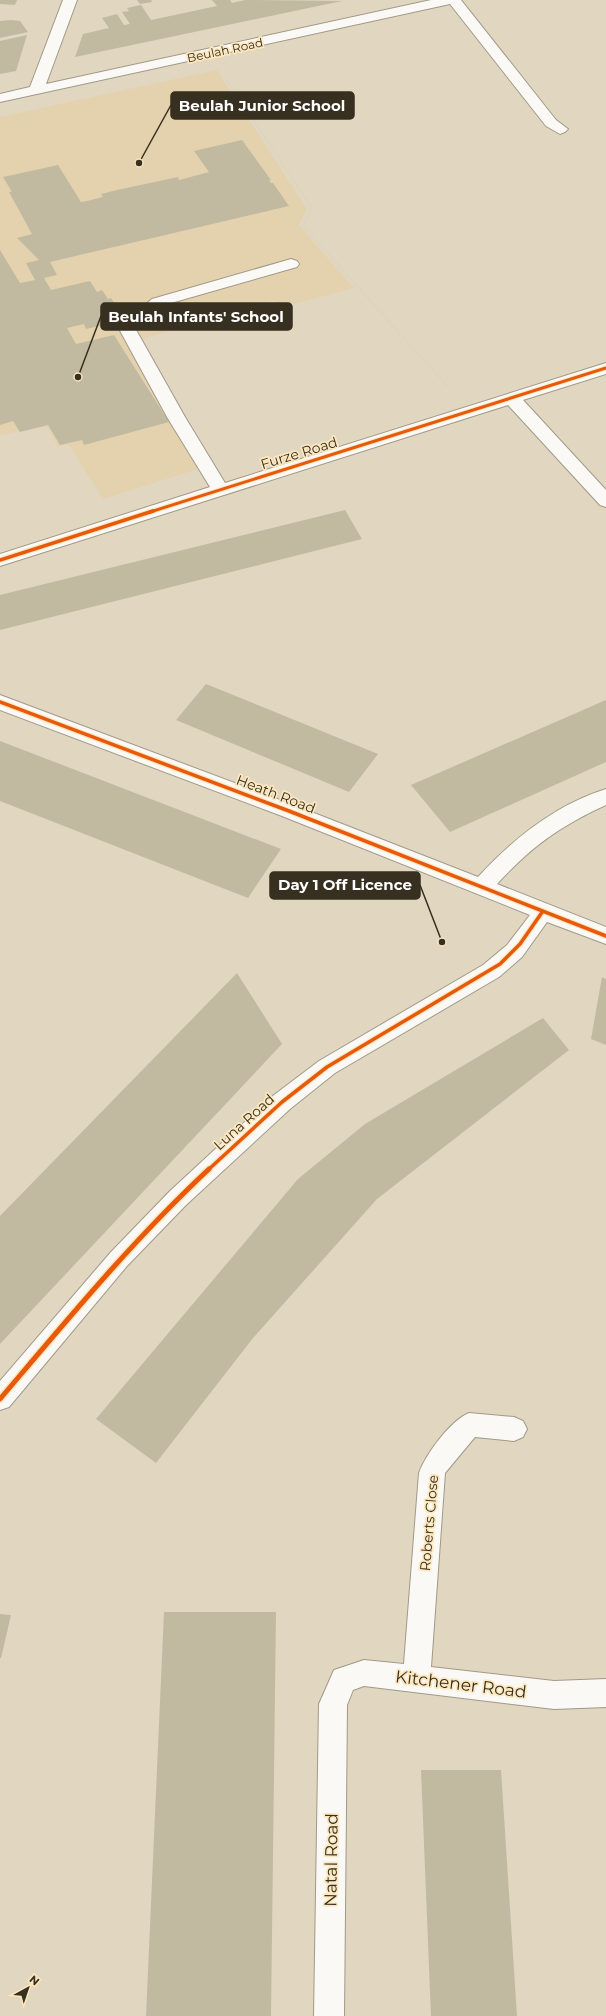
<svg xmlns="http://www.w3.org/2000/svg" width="606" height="2016" font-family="Montserrat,sans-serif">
<rect width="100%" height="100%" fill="#e1d6c0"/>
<path fill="#e4d2ae" d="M217 70 307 209 299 225 354 288 280 308 274 300 136 341 177 413 214 464 103 499 68 444 58 447 47 426 0 435V117Z"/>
<path fill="#c1baa0" d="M0 0H17L15 5 0 4Z
M137 0H151L152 2 140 4Z
M212 0H230L232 3 245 0 342 1 75 57 83 34 109 28 102 18 117 14 124 25 130 24 122 12 129 11 127 8 141 5 151 20 217 6Z
M11 20 20 21 28 32 0 38V21Z
M27 35 16 71 0 74V41Z
M242 140 271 180H269L271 183H273L289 206 50 262 57 275 44 278 51 290 90 281 97 292 102 290 108 299 111 298 125 320 86 329 84 324 67 328 76 344 114 335 169 422 84 445 82 440 60 445 48 425 20 432 13 421 0 425V250L20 283 35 280 26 263 39 260 17 238 32 234 9 192H12L3 177 58 165 81 202 87 201 103 197 101 194 117 190 178 177 179 180 209 172 194 151Z
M345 510 362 539 0 630V595Z
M206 684 378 754 349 792 176 720Z
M606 700V762L450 832 411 785Z
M0 741 281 849 248 898 0 801Z
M237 973 282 1044 0 1344V1216Z
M602 977 606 979V1045L591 1039Z
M543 1018 569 1050 377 1199 253 1338 156 1463 96 1419 298 1179 365 1124Z
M164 1612H276L271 2016H146Z
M0 1614 11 1615 1 1658H0Z
M421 1770H501L517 2016H431Z"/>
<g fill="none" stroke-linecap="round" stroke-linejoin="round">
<defs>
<path id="minor" d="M63 0H77L46 84 431 0H461L556 120 568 129 565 132 560 134 546 126 450 4 0 102V94L30 87Z
M291 259 297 261 299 264 297 267 164 305 135 328 185 417 225 483 606 363V374L523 400 606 490V507L600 505 508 405 0 566V554L210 487 167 417 118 327 152 299Z
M0 695 296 806 478 877C514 838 555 805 606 789V805C560 826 531 847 497 884L606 927V944L547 922 522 957 499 977 335 1073 290 1109 186 1205 127 1266 9 1407 0 1410V1381L111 1252 170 1191 274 1095 319 1061 483 965 507 945 530 915 282 816 0 710Z
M469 1413 514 1417 523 1421 527 1429 523 1437 514 1441 475 1437 445 1473 431 1667 554 1681 606 1679V1707L554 1709 364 1686 353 1690 347 1705 344 2016H314L319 1704 334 1670 364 1660 404 1664 419 1473C426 1454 450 1421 469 1413Z"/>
</defs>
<use href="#minor" stroke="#a19988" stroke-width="2"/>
<path stroke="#d1cec8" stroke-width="2" stroke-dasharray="0.5 2" stroke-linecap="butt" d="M226 79 312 208 303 226 448 387"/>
<use href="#minor" fill="#faf9f6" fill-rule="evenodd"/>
<defs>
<path id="cycleway-far2" d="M150 512 606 368"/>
<path id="cycleway-far1" d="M0 560 153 511
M0 702 289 811 606 936
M208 1170 282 1102 327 1067 500 964 520 944 543 911"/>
<path id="cycleway" d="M0 1399C67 1320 133 1240 209 1169"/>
</defs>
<use href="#cycleway-far2" stroke="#fce7bf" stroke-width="5"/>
<use href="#cycleway-far1" stroke="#fce7bf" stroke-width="6"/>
<use href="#cycleway" stroke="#fce7bf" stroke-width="8"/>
<use href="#cycleway-far2" stroke="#e8590c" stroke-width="3"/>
<use href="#cycleway-far1" stroke="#e8590c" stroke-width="3.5"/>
<use href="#cycleway" stroke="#e8590c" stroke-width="5"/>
</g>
<g text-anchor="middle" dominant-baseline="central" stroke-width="3.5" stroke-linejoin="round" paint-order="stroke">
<g font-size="12" fill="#372f1f" stroke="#fce7bf">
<text transform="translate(225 50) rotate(-12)">Beulah Road</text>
</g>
<g font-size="14" fill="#372f1f" stroke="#fce7bf">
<text transform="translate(299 453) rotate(-17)">Furze Road</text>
<text transform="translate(276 794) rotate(21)">Heath Road</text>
<text transform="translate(244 1122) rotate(-42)">Luna Road</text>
<text transform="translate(429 1523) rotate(-85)">Roberts Close</text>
</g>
<g font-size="17" fill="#372f1f" stroke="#fce7bf">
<text transform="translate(461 1684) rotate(7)">Kitchener Road</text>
<text transform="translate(331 1860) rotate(-89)">Natal Road</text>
</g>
</g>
<path fill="none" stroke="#372f1f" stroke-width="1.5" d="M139 163L171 105M78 377L101 316M442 942L420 885"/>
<g fill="#372f1f" stroke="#fce7bf" stroke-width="1.5">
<circle cx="139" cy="163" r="4"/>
<circle cx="78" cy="377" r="4"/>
<circle cx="442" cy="942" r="4"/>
</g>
<g fill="#372f1f" stroke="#372f1f" stroke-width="1.5">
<rect x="171" y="92" width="183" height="27" rx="4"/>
<rect x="101" y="303" width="191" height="27" rx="4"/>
<rect x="270" y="872" width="150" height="27" rx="4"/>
</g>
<g font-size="15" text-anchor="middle" font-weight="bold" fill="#fff">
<text x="262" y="111">Beulah Junior School</text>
<text x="196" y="322">Beulah Infants' School</text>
<text x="345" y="890">Day 1 Off Licence</text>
</g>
<g transform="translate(28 1988) rotate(40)" stroke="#fce7bf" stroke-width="3" paint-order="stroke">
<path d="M0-3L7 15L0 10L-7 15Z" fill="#372f1f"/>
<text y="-6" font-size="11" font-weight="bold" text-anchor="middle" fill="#372f1f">N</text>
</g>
</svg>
